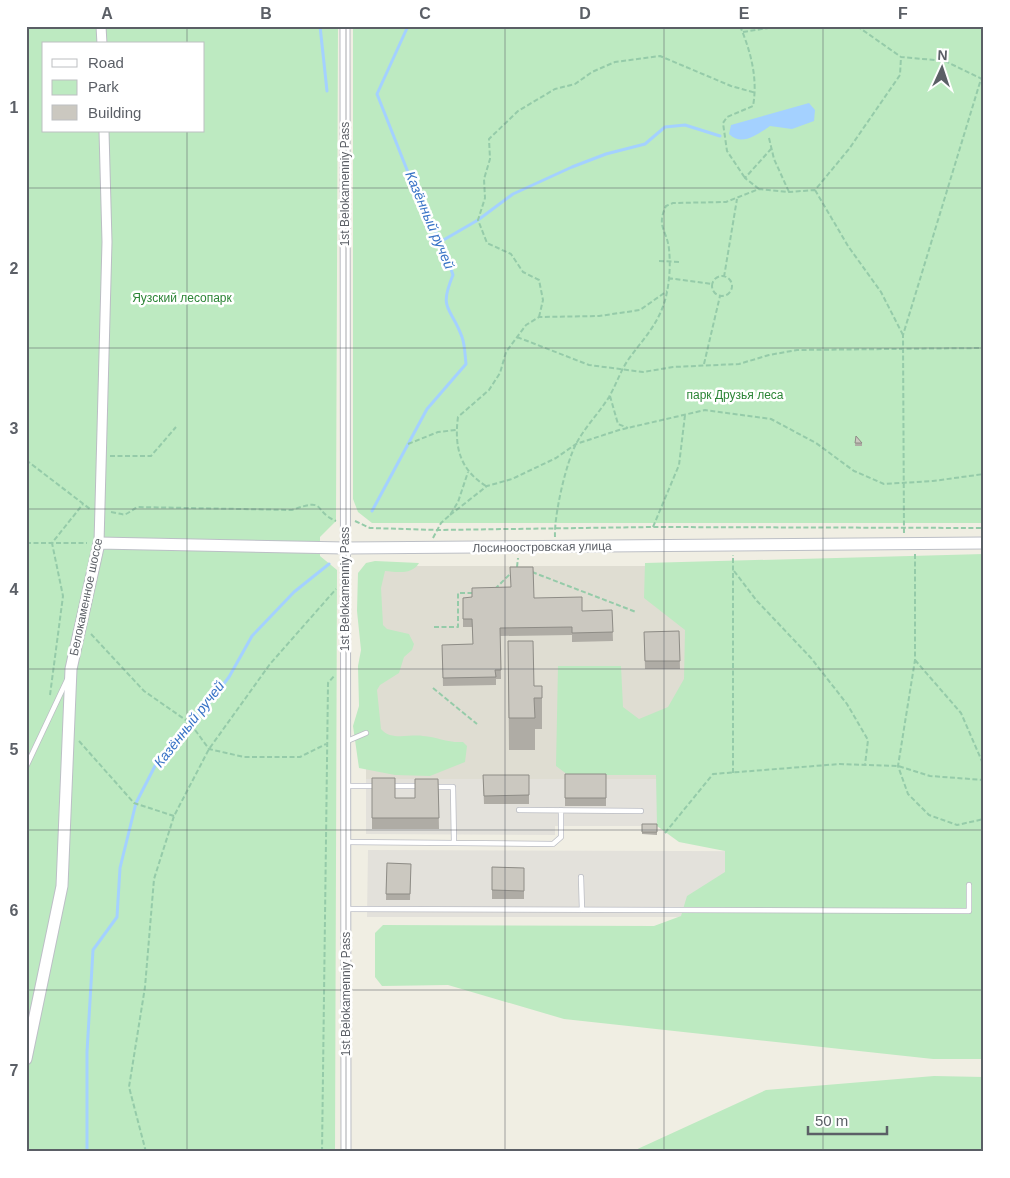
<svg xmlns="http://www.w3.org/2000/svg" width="1010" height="1178" font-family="Arial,sans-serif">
<rect width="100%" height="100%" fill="#f0eee3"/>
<path fill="#e3e1db" d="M366 779H657V826H555V835L366 834Z
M368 850 984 852V917H367Z"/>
<path fill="#dfddd2" d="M366 566H694L693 779H366Z"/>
<path fill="#bdeac1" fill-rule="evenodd" d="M26 26H338L336 521 320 537V556L337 570 335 1152H26ZM44 44H204V131H44Z
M353 26H977L984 32V523H372L358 512 353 499Z
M984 554V1059H933L564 1019 448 985 382 986 375 977V933L383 925 654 926 681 916 687 896 725 872V851L679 842 657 826 656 775H568L556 766 558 666H621L623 707 639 719 668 707 684 679 685 630 644 598 645 563Z
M375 561 419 563C412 575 397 572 385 571L381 588 383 625 387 629 409 634 414 644 412 650 404 657 399 673 380 685 377 690 381 729C391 741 409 734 423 736 437 737 448 743 463 742L467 746 465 762 430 776 395 775 364 769 359 768 353 726 359 706 358 666 361 650 357 611 358 573 366 563Z
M934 1076 984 1077V1152H631L766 1090Z"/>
<path fill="#a4d1ff" d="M809 103 815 110 814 121 792 129 770 126C758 134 742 147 729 134L731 125Z"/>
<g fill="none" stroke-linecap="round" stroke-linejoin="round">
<path stroke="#a4d1ff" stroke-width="3" d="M320 26 327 91
M440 242 478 220 513 194 572 167 606 154 645 144 665 127 685 125 720 136
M372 511 427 409 466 364C465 356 465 345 462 337 451 306 438 311 453 275L444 248 415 190 377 94 408 26
M87 1152V1052L93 950 117 917 120 868 136 803 156 764 209 703 229 677 252 636 294 592 329 564"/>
<defs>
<path id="lane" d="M345 742 366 733
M26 767 67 680
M345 786H377
M389 786H419
M434 787H453L454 843
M519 810 641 811
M346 842 553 844 561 837V810
M581 877 582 910
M346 909 969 911V885"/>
<path id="street" d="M101 26 102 44
M345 26 346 1152
M99 543 107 242 104 131"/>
<path id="secondary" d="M26 1059 62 886 71 669 99 543 345 548 984 543"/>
</defs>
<use href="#lane" stroke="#bbbdc4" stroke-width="6"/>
<use href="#street" stroke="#bbbdc4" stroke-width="11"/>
<use href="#secondary" stroke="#bcbfc6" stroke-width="13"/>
<path stroke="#95cba9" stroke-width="2" stroke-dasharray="5 2.5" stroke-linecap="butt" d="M740 26C751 52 758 79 753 106L727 117 723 123 727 151 745 178
M857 26 901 57 945 61 984 80
M743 32 781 26
M769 138 774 159 789 192
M759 189 745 178 771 149
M815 190 848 246 881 292 903 335
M659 261 680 262
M712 286a10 10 0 1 1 20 0a10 10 0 1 1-20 0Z
M724 277 737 199
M668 278 712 284
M539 317 543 300 539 280 523 272 511 254 487 243 478 220 485 198 484 179 490 159 489 139 518 111 555 89 575 84 592 72 615 62 660 56 731 86 756 93
M517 337 589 365 643 372 673 367 739 364 769 355 797 350 984 348
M704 364 720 296
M610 396 618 424 628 428
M408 444 438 432 456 430
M110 456H151L176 427
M26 460 90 509
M486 486C460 470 454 447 458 417L489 390 500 373 506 352 526 325 539 317 599 316 640 310 667 291
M111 512C128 515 122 517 137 507L292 510C328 497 312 511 336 521
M450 515 487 486 512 479 556 458 576 444 619 430 705 410 771 419 816 443 854 471 884 484 933 481 984 474
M355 521 370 528 438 530 653 527 984 528
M653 527 679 465 685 415
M904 533 903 335 981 79
M555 537C554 515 566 463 576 444 585 427 599 413 609 397 616 385 620 372 628 360 640 343 654 329 662 309 669 292 671 268 669 249 667 230 656 227 666 206L673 203 726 202 759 189 789 192 815 190 849 149 900 75 901 57
M433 538 441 523 450 515 458 502 468 472
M26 543H87
M915 554V660L898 766 908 794 929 815 957 825 984 819
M517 567 518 558
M734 571 757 601 811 658 847 704 868 740 865 765
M532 572 636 612
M495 589 511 573
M434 627H458V593H472
M91 634 144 691 190 723 209 749 244 757H300L326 744
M915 660 961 713 984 766
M433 688 477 724
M50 695 63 596 52 543 83 504
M79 741 134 803 174 816
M733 773V555
M665 833 713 774 840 764 898 766 930 776 984 780
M146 1152 129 1087 145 987 154 879 174 816 209 749 270 664 336 589
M322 1152 328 683 335 675"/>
<use href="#lane" stroke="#fff" stroke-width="4.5"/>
<use href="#street" stroke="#fff" stroke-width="9"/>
<use href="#secondary" stroke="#fff" stroke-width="11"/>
</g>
<path fill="#afaca5" d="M856 436 862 443V446H855Z
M463 598H534L582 611 612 610 613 641 572 642V635L500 636 501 679H496V685L443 686 442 645 473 644 472 627H463Z
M679 631 680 669H645L644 632Z
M508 641 534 686H542V729H535V750H509Z
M565 774H606V806H565Z
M483 775H529V804H484Z
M372 778 395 798H415L438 779 439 829H372Z
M642 824H657V835L642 834Z
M387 863 411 864 410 900H386Z
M492 867 524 868V899H492Z"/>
<path fill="#cbc8c0" stroke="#8e8c86" d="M856 436 862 443H855Z
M510 567H533L534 598 582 597V611L612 610 613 632 572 633V627L500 628 501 670H495L496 677 443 678 442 645 473 644 472 619H463V598L472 597V588L511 587Z
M679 631 680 661H645L644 632Z
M508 641H533L534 686H542V698H534L535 718H509Z
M565 774H606V798H565Z
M483 775H529V795L484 796Z
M372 778H395V798H415V779H438L439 818H372Z
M642 824H657V832H642Z
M387 863 411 864 410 894H386Z
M492 867 524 868V891L492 890Z"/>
<path fill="none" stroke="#5b5f66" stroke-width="1" stroke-opacity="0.55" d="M187 26V44M346 26V1152M505 26V1152M664 26V1152M823 26V1152M187 131V1152M26 188H984M26 348H984M26 509H984M26 669H984M26 830H984M26 990H984"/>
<g text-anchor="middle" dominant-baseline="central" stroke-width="5" stroke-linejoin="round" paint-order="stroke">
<g font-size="12" fill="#5b5f66" stroke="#fff">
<text transform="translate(345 184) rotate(-90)">1st Belokamenniy Pass</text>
<text transform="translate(542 547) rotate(-1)">Лосиноостровская улица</text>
<text transform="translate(345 589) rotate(-90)">1st Belokamenniy Pass</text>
<text transform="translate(86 597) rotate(-78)">Белокаменное шоссе</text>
<text transform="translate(346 994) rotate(-90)">1st Belokamenniy Pass</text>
</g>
<g font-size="12" fill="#2c8536" stroke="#fff">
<text x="182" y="298">Яузский лесопарк</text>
<text x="735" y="395">парк Друзья леса</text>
</g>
<g font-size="14" font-style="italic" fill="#3873c6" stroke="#fff">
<text transform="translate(430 220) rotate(67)">Казённый ручей</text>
<text transform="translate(189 724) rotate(-52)">Казённый ручей</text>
</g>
</g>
<rect width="1010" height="1178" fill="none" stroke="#ffffff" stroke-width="55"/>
<rect x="42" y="42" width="162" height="90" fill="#ffffff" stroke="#bdbfc2"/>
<rect x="52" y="59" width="25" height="8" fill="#ffffff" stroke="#bdbfc2"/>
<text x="88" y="68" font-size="15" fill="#5b5f66">Road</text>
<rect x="52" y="80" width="25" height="15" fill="#bdeac1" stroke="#bdbfc2"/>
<text x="88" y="92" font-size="15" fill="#5b5f66">Park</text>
<rect x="52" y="105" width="25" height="15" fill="#cbc8c0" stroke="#bdbfc2"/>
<text x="88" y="118" font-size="15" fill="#5b5f66">Building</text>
<g transform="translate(942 68) rotate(3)" stroke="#ffffff" stroke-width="4" paint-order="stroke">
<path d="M0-4L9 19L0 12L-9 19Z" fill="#5b5f66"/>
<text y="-8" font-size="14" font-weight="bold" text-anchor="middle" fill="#5b5f66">N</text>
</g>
<path d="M808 1126v8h79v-8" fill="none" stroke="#5b5f66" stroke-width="2.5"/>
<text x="815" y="1126" font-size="15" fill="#5b5f66" stroke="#ffffff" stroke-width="4" paint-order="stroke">50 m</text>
<rect x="28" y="28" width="954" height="1122" fill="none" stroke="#5b5f66" stroke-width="2"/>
<g font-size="16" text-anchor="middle" font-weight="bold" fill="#5b5f66">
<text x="107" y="19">A</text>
<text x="266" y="19">B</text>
<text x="425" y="19">C</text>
<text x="585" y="19">D</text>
<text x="744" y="19">E</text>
<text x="903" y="19">F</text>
<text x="14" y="113">1</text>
<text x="14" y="274">2</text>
<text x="14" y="434">3</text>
<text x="14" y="595">4</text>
<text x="14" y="755">5</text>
<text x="14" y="916">6</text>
<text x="14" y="1076">7</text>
</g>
</svg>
